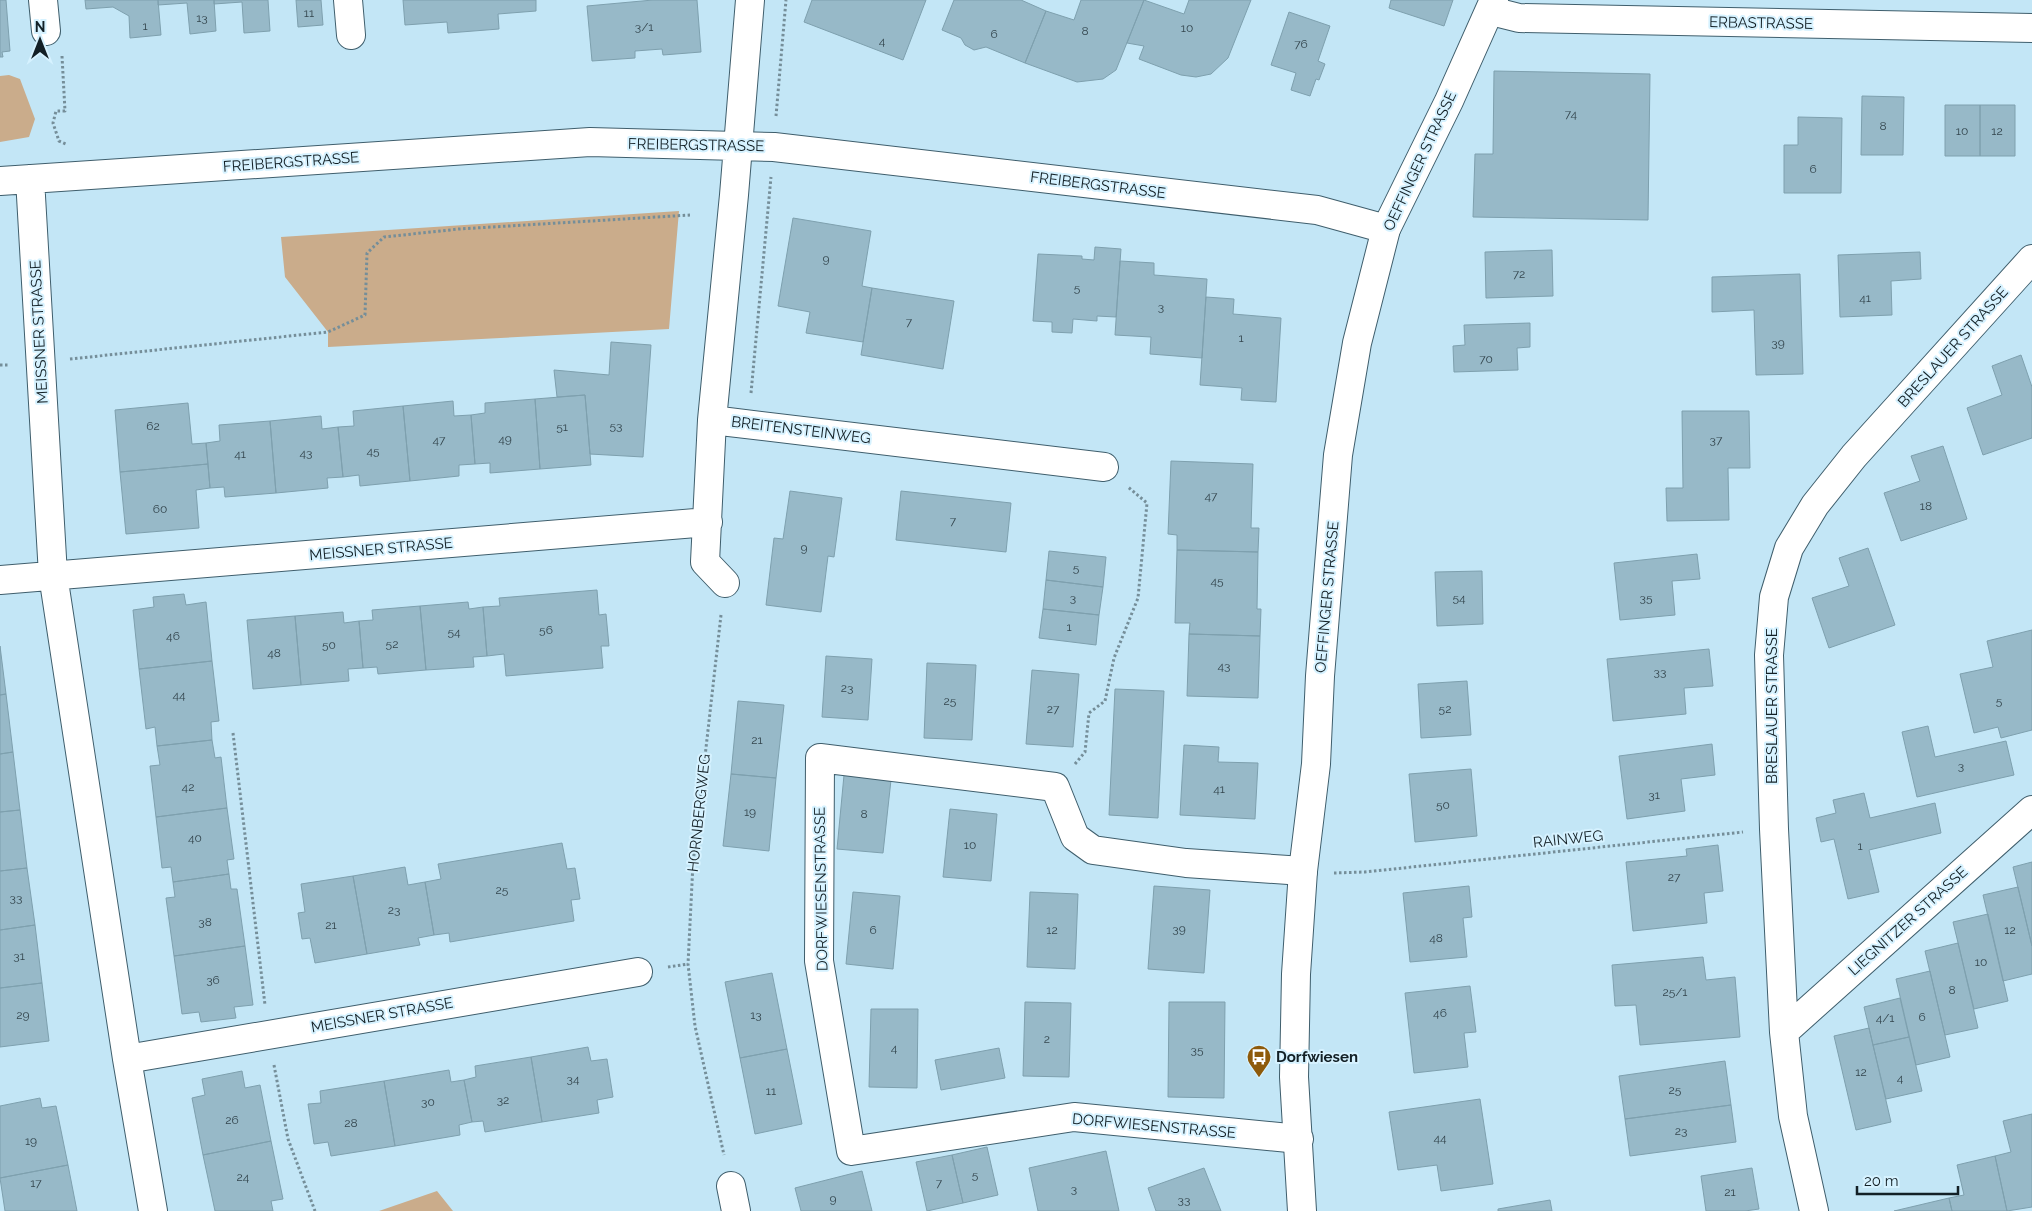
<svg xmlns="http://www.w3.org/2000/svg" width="2032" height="1211" font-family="Raleway,sans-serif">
<rect width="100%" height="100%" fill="#c3e6f6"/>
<path fill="#caac8b" d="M9 75 20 79 35 119 29 137 0 142V76Z
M679 211 669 329 328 347V332L285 277 281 237Z
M437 1191 453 1211H379Z"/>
<path fill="#97b9c8" stroke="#7ea0ae" d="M0 0H6L10 51 2 52 3 57H0Z
M85 0H158L161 35 130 38 129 16 113 7 86 9Z
M158 0H214L216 31 190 34 187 3 158 5Z
M214 0H268L270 31 244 33 242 2 214 4Z
M296 0H321L323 25 298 27Z
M403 0H536V11L498 14 499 29 448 33 447 22 405 25Z
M653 0H697L701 52 663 55 662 49 635 51V58L592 61 587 6Z
M812 0H926L903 60 804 22Z
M954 0H1021L1046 11 1025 63 986 47 974 50 965 45 961 38 942 30Z
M1081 0H1144L1116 70 1103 79 1077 82 1025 63 1046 11 1074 20Z
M1144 0 1184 14 1189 0H1251L1228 58 1211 74 1196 77 1181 75 1139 59 1144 46 1127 43Z
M1391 0H1453L1444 26 1389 8Z
M1289 12 1330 26 1318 61 1325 64 1319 80 1316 79 1310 96 1291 90 1296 73 1271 65Z
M1494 71 1650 74 1648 220 1473 217 1475 154H1493Z
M1862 96 1904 97 1903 155H1861Z
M1945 105H1980V156H1945Z
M1980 105H2015V156H1980Z
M1798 117 1842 118 1841 193H1784V145H1798Z
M793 218 871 231 862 286 872 288 863 342 806 333 810 312 778 306Z
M1095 247 1121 249 1116 317 1097 316V321L1073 319 1072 333 1052 332V322L1033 321 1038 254 1082 256V259L1094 260Z
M1552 250 1553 296 1486 298 1485 252Z
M1920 252 1921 279 1891 281 1892 315 1840 317 1838 255Z
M1120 261 1154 263V275L1207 279 1202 358 1150 354 1151 337 1115 335Z
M1800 274 1803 374 1756 375 1754 310 1712 312V277Z
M872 288 954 301 943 369 861 355Z
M1206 297 1234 299 1233 314 1281 318 1276 402 1241 400 1242 388 1200 385Z
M1530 323V347L1517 348 1518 370 1454 372 1453 346 1465 345 1464 325Z
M611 342 651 345 643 457 590 454 585 395 557 397 554 370 609 375Z
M2021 355 2032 387V438L1983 455 1967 408 2002 395 1992 366Z
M585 395 591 465 540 469 535 399Z
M535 399 540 469 490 473V463L475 464 471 415 485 413V403Z
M453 401 454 416 471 415 475 464 459 465V476L410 481 403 406Z
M188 403 192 444 206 443 208 464 120 472 115 410Z
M403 406 410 481 360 486 359 475 343 477 338 427 354 426 353 411Z
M1682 411H1749L1750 468H1728L1729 520 1667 521 1666 488H1683Z
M321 416 322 429 338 427 343 477 327 478 328 488 276 493 270 421Z
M270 421 276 493 225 497 224 487 210 488 206 443 220 441 219 425Z
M1943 446 1967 519 1901 541 1884 493 1920 481 1911 456Z
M1171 461 1253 464 1251 528H1259L1258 552 1177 550V535L1168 534Z
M208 464 210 488 196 490 199 528 126 534 120 472Z
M790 491 842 498 834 557 828 556 821 612 766 605 774 538 783 539Z
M901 491 1011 503 1006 552 896 540Z
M1868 548 1895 625 1829 648 1812 598 1849 586 1839 558Z
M1177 550 1258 552 1257 609H1261L1260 636 1189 634 1190 623H1175Z
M1049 551 1106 557 1103 587 1046 580Z
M1697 554 1700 579 1672 581 1675 615 1620 620 1614 563Z
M1482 571 1483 624 1437 626 1435 572Z
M1046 580 1103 587 1099 615 1043 609Z
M597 590 599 615 606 614 609 646H601L603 668 506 676 504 654 487 656 483 607 500 606 499 598Z
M184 594 186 605 206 602 212 661 139 669 133 610 154 607 153 597Z
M468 602 469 609 483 607 487 656 473 657 474 667 426 670 420 606Z
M420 606 426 670 378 674 377 667 363 668 359 621 373 620 372 610Z
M1043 609 1099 615 1096 645 1039 638Z
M343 612 344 623 359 621 363 668 348 669 349 681 301 685 295 616Z
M295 616 301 685 253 689 247 620Z
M2032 630V730L2001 738 1998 727 1974 733 1960 674 1993 667 1987 641Z
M1189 634 1260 636 1258 698 1187 696Z
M0 646 6 694 0 695Z
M1709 649 1713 686 1684 688 1686 714 1613 721 1607 659Z
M826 656 872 659 868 720 822 717Z
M212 661 219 721 211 722 212 740 157 746 155 727 146 729 139 669Z
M927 663 976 665 972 740 924 738Z
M1032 670 1079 674 1073 747 1026 744Z
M1467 681 1471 735 1421 738 1418 684Z
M1115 689 1164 691 1158 818 1109 815Z
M6 694 13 752 0 754V695Z
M738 701 784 705 776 778 731 774Z
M1928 726 1935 757 2006 741 2014 775 1917 797 1902 732Z
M212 740 215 758 221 757 227 808 156 817 150 766 160 765 157 746Z
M1712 744 1715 775 1681 779 1685 811 1627 819 1619 756Z
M1184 745 1219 747 1218 762 1258 763 1255 819 1180 815Z
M13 752 20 810 0 812V754Z
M1471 769 1477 836 1415 842 1409 774Z
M731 774 776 778 769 851 723 846Z
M844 775 891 780 883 853 837 849Z
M1864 793 1870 818 1935 803 1941 833 1869 850 1879 892 1848 899 1834 839 1821 842 1816 818 1836 813 1833 800Z
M227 808 234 859 227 860 229 874 173 882 171 867 162 868 156 817Z
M950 809 997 814 991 881 943 877Z
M20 810 27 868 0 871V812Z
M562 843 567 869 575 868 580 899 571 900 574 921 450 942 449 933 434 935 425 882 441 879 438 864Z
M1718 845 1723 891 1704 893 1707 923 1633 931 1626 862 1687 856 1686 849Z
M2032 862V946L2013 867Z
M405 867 408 885 425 882 434 935 418 938 420 945 367 954 353 876Z
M27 868 35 925 0 930V871Z
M229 874 231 889H237L245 946 174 956 166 898 175 897 173 882Z
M353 876 367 954 315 963 310 938 302 939 298 913 305 912 301 884Z
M1154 886 1210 890 1204 973 1148 969Z
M1469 886 1472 917 1463 918 1467 957 1410 962 1403 893Z
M2018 887 2032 946V974L2003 981 1983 895Z
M853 892 900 896 893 969 846 964Z
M1030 892 1078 894 1075 969 1027 967Z
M1988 914 2008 1001 1974 1009 1953 922Z
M35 925 42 983 0 988V930Z
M1958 943 1978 1028 1945 1035 1925 951Z
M245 946 253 1005 234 1007 236 1018 201 1022 199 1012 182 1014 174 956Z
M1703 957 1706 980 1735 977 1740 1037 1640 1045 1636 1005 1615 1006 1612 965Z
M1930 971 1950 1057 1916 1065 1896 979Z
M772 973 787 1049 740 1058 725 982Z
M42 983 49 1041 0 1047V988Z
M1470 986 1476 1032 1464 1033 1468 1067 1414 1073 1405 993Z
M1900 998 1909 1037 1873 1045 1864 1007Z
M1025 1002 1071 1003 1069 1077 1023 1076Z
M1169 1002H1225L1224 1098 1168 1097Z
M871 1009H918L917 1088 869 1087Z
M1869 1028 1891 1122 1856 1130 1834 1036Z
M1909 1037 1922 1091 1886 1099 1873 1045Z
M588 1047 591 1061 607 1059 613 1097 597 1100 599 1113 542 1122 531 1057Z
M999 1048 1005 1078 941 1090 935 1060Z
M787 1049 802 1124 755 1134 740 1058Z
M531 1057 542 1122 485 1132 483 1121 472 1122 464 1080 476 1077 475 1066Z
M1725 1061 1731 1105 1625 1119 1619 1076Z
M449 1070 451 1082 464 1080 472 1122 459 1125 460 1135 395 1146 384 1081Z
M242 1071 245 1088 260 1085 271 1141 203 1155 192 1098 205 1095 202 1079Z
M384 1081 395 1146 331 1156 328 1142 314 1144 308 1104 321 1103 320 1091Z
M40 1098 42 1108 56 1106 68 1165 0 1178V1106Z
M1480 1099 1493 1184 1441 1191 1437 1165 1398 1170 1389 1112Z
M1731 1105 1736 1142 1630 1156 1625 1119Z
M2032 1114V1207L2007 1211 1995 1156 2011 1152 2003 1121Z
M271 1141 283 1199 271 1201 273 1211H215L203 1155Z
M987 1147 998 1195 963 1203 952 1155Z
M1106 1151 1119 1211H1038L1029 1168Z
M952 1155 963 1203 927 1211 916 1162Z
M1995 1156 2007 1211H1952L1949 1198 1964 1195 1957 1165Z
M68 1165 77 1211H5L0 1178Z
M1204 1168 1221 1211H1156L1148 1188Z
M1752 1168 1759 1209 1745 1211H1706L1701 1176Z
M862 1171 872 1211H801L795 1188Z
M1949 1198 1952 1211H1894Z
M1550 1200 1552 1211H1498V1209Z"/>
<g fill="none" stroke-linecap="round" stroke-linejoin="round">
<defs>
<path id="minor" d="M43 0 46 31
M348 0 351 35
M1491 11 1519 18 2032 28
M30 179 53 575 127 1059 153 1211
M0 181 590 142 774 147 1317 210 1386 229
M712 420 1104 467
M0 580 708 522
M725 583 705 562 712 420 734 195 750 0
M1784 1032 2032 810
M127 1059 638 972
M1299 1139 1074 1117 851 1151 819 961 820 758 1055 787 1075 837 1093 850 1186 863 1303 871
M731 1186 736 1211
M1814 1211 1793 1116 1784 1032 1774 829 1769 655 1774 597 1789 548 1815 505 1854 456 2032 259"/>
<path id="tertiary" d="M1302 1211 1294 1077 1296 974 1303 871 1316 764 1320 676 1338 455 1357 343 1386 229 1449 101 1494 0"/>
</defs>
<use href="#minor" stroke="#3f5e6c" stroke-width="30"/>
<use href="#tertiary" stroke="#3f5e6c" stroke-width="30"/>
<path stroke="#758e99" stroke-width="3" stroke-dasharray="2.5 2.5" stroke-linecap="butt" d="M62 56 65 111H56L53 123 59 141 66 144
M776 116 786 0
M70 359 328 332 365 315 367 253 384 237 459 229 690 215
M0 365H9
M751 393 771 177
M721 615 693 863 688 964 695 1026 724 1155
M233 733 265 1005
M1075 764 1085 752 1089 713 1105 701 1114 658 1138 598 1147 503 1128 487
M1334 873 1365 872 1743 832
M668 967 688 964
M274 1065 288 1139 315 1211"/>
<use href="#minor" stroke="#fff" stroke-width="28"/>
<use href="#tertiary" stroke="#fff" stroke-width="28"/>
</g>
<defs>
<symbol id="bus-pin" viewBox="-11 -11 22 30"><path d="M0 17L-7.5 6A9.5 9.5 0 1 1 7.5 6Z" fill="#8e5a0a" stroke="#d6f2ff"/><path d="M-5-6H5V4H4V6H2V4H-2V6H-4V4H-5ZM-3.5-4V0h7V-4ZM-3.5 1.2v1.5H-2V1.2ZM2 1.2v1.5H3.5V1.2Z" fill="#fff"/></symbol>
</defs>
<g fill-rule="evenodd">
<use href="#bus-pin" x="1245" y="1043" width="28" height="38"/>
</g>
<g text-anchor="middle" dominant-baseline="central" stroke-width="4" stroke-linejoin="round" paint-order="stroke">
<g font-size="12" fill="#34464e">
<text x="309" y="13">11</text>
<text x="202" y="18">13</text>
<text x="145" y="26">1</text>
<text x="644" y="27">3/1</text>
<text x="1187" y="28">10</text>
<text x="1085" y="31">8</text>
<text x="994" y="34">6</text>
<text x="882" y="41">4</text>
<text x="1301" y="44">76</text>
<text x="1571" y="114">74</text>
<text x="1883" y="126">8</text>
<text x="1962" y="131">10</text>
<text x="1997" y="131">12</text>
<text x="1813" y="169">6</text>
<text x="826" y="259">9</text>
<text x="1519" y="274">72</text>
<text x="1077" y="288">5</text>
<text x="1865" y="298">41</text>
<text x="1161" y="307">3</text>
<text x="909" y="322">7</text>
<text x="1241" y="338">1</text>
<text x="1778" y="343">39</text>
<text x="1486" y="359">70</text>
<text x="153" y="426">62</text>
<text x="616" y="426">53</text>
<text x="562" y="427">51</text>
<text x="505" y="439">49</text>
<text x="439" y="440">47</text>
<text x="1716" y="440">37</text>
<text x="373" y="451">45</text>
<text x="306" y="453">43</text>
<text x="240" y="454">41</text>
<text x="1211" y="496">47</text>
<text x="1926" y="506">18</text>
<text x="160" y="509">60</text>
<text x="953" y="521">7</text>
<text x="804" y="548">9</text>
<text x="1076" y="568">5</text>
<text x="1217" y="581">45</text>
<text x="1073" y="598">3</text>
<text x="1459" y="598">54</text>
<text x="1646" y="598">35</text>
<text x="1069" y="627">1</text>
<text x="546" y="630">56</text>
<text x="454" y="632">54</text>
<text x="173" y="636">46</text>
<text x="392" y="644">52</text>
<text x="329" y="645">50</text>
<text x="274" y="653">48</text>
<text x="1224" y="666">43</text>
<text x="1660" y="672">33</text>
<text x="847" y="688">23</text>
<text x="179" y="695">44</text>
<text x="950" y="701">25</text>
<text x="1999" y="701">5</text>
<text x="1053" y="709">27</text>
<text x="1445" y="709">52</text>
<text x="757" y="740">21</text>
<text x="1961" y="766">3</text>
<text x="188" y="787">42</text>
<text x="1219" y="789">41</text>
<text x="1654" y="795">31</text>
<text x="1443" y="805">50</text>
<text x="750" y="812">19</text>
<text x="864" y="814">8</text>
<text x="195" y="838">40</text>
<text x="970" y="845">10</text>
<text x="1860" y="846">1</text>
<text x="1674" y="877">27</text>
<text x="502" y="890">25</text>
<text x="16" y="898">33</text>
<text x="394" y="910">23</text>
<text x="205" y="922">38</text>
<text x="331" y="925">21</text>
<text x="1179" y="929">39</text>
<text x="873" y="930">6</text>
<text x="1052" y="930">12</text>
<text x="2010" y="930">12</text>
<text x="1436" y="938">48</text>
<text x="19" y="956">31</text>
<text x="1981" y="962">10</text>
<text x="213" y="980">36</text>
<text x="1952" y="990">8</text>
<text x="1675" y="992">25/1</text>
<text x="1440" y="1013">46</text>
<text x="23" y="1015">29</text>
<text x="756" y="1015">13</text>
<text x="1922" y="1017">6</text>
<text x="1885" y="1018">4/1</text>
<text x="1047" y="1039">2</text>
<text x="894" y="1048">4</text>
<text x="1197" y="1050">35</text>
<text x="1861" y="1072">12</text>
<text x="1900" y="1078">4</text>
<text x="573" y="1079">34</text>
<text x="1675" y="1090">25</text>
<text x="771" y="1091">11</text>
<text x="503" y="1100">32</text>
<text x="428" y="1102">30</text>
<text x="232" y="1120">26</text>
<text x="351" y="1123">28</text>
<text x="1681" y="1131">23</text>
<text x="1440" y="1138">44</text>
<text x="31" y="1141">19</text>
<text x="975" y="1175">5</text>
<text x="243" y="1177">24</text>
<text x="36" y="1183">17</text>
<text x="939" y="1183">7</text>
<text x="1074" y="1189">3</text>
<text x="1730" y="1192">21</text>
<text x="833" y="1199">9</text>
<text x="1184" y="1200">33</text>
</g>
<g font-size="15" fill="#132026" stroke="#d6f2ff">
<text transform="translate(1761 23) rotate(1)">ERBASTRASSE</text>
<text transform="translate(696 145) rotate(1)">FREIBERGSTRASSE</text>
<text transform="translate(1420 161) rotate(-65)">OEFFINGER STRASSE</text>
<text transform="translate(291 162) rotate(-4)">FREIBERGSTRASSE</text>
<text transform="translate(1098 185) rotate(7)">FREIBERGSTRASSE</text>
<text transform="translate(39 332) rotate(-93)">MEISSNER STRASSE</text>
<text transform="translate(1953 347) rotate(-48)">BRESLAUER STRASSE</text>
<text transform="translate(801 430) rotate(7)">BREITENSTEINWEG</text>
<text transform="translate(381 549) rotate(-5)">MEISSNER STRASSE</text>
<text transform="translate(1327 597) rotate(-85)">OEFFINGER STRASSE</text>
<text transform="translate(1772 706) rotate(-90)">BRESLAUER STRASSE</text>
<text transform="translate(699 813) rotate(-84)">HORNBERGWEG</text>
<text transform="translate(1568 839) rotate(-6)">RAINWEG</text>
<text transform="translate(821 889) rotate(-91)">DORFWIESENSTRASSE</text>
<text transform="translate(1908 921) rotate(-42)">LIEGNITZER STRASSE</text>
<text transform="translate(382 1015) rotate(-10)">MEISSNER STRASSE</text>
<text transform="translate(1154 1126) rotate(5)">DORFWIESENSTRASSE</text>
</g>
<g font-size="15" font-weight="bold" fill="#132026" stroke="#d6f2ff" text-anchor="start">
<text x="1276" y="1057">Dorfwiesen</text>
</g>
</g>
<g transform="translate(40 40)" stroke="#d6f2ff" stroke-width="4" paint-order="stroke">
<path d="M0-4L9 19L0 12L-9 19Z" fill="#132026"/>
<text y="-8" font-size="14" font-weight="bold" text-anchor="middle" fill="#132026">N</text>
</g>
<path d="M1857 1186v8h101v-8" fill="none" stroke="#132026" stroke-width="2.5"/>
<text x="1864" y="1186" font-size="15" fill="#132026" stroke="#d6f2ff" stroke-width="4" paint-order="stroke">20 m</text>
</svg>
